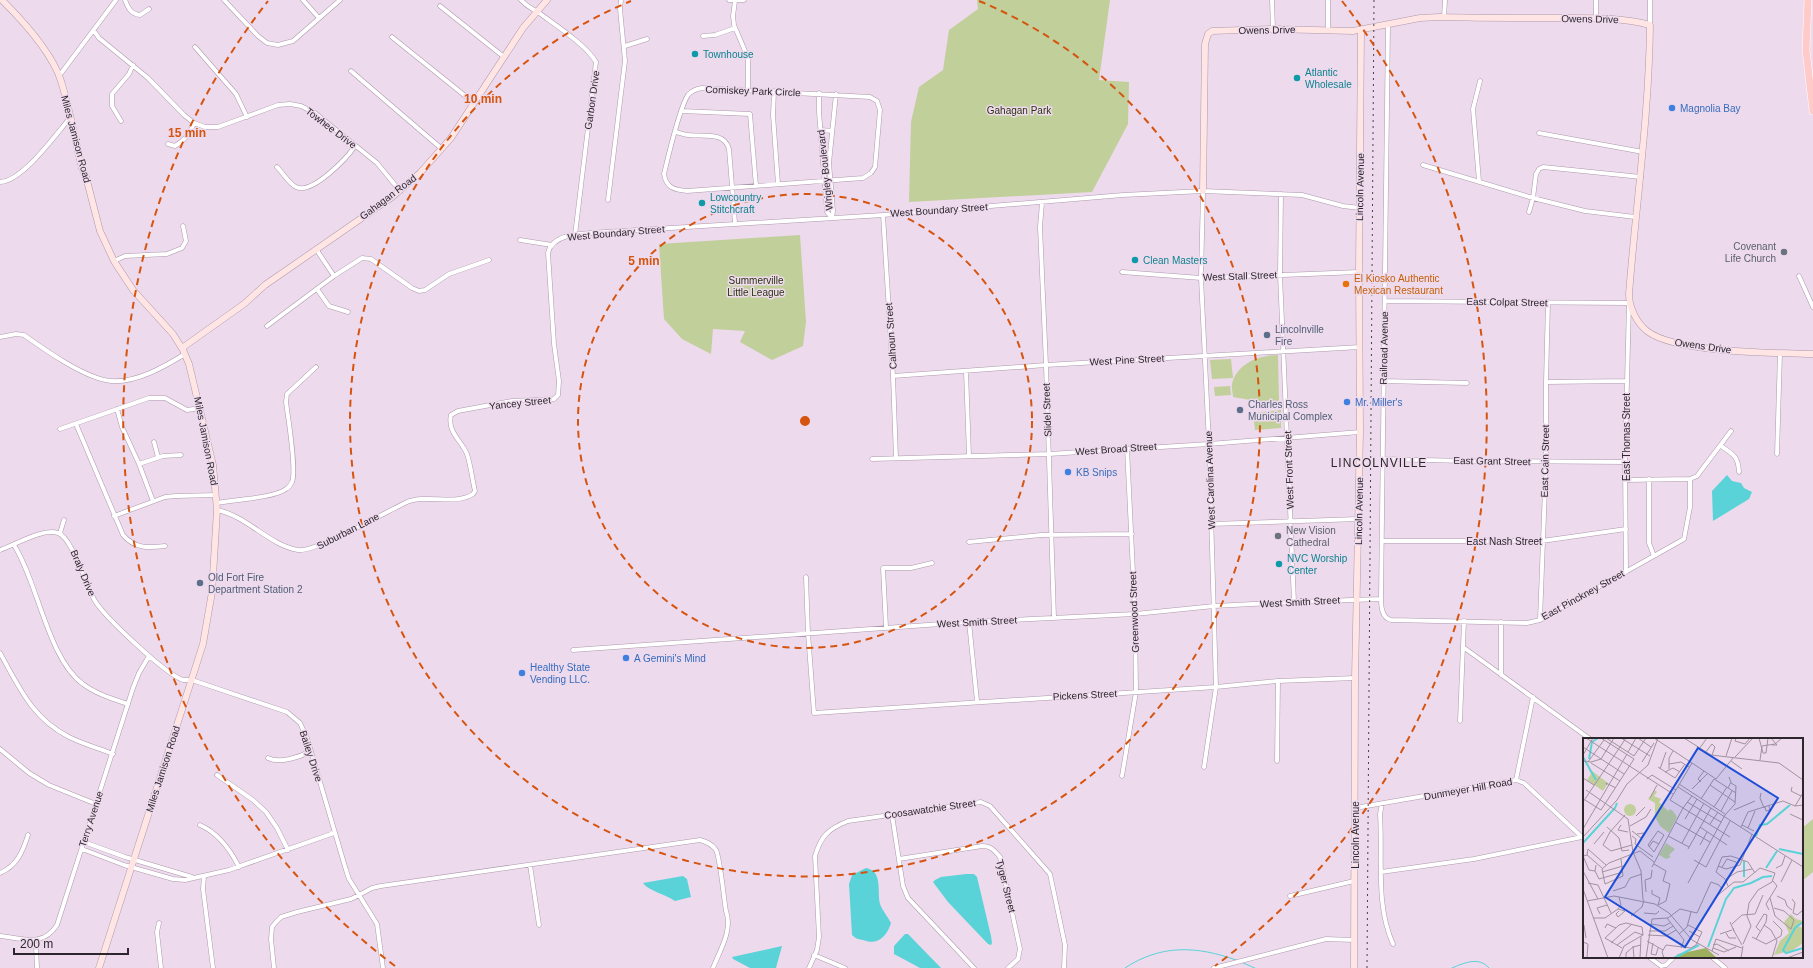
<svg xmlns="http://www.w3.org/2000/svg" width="1813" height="968" font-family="Arial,sans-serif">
<rect width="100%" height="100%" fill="#eedaed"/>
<path fill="#c1cf9a" d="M977 0H1110L1099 80 1129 82 1128 124 1092 192 909 202 911 122 919 87 943 70 949 30 978 9Z
M800 235 806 322 803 346 772 360 740 342 745 331 713 329 711 354 682 339 664 319 659 244Z
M1278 355 1279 400 1274 404 1233 397C1233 393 1231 387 1232 384 1237 363 1260 355 1278 355Z
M1231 359 1233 378 1212 379 1210 360Z
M1230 386 1231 395 1215 396 1214 387Z
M1281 410V428L1255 430 1253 413Z
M1813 819V872L1802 881V828Z"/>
<path fill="#59d3d7" d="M1727 475 1732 481 1741 483 1744 488 1752 492 1749 499 1713 521 1712 491Z
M866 868C883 871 877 891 880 904 882 910 888 917 891 923 887 936 878 946 863 940 858 939 856 939 852 935L849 884 852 875Z
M966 874H974L977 877 991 936 992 943 991 945 988 944 948 902 933 882 935 880 941 877Z
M683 876 687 879 691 897 675 901C667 895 647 890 643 883Z
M905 934H908L941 968H920L894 954V946Z
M782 946 776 968H750L733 959 732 957Z"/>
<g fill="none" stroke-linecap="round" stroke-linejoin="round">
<path stroke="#59d3d7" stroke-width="1" d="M1243 963 1255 968
M1125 968C1161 944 1197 946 1236 960
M1452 968C1464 963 1479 956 1489 968"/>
<defs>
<path id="street" d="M125 0C128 8 131 14 140 15L149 9
M224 0 258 36 267 43 278 45 293 41 340 0
M303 0 319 18
M521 0C529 9 533 8 542 15 557 26 587 46 596 62L575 235
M729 0H744
M1272 0 1273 29
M735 1 733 16 734 25 748 58V90
M440 6 504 57
M1444 17 1445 0
M1596 18V0
M1388 25 1381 599C1381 608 1382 619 1392 620L1527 623 1540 620 1684 539 1690 507V479
M1650 25V0
M1328 30V0
M94 31 99 38 148 78 184 115 194 123 205 127H218L278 105 290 104 301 106 315 113 377 163 400 191
M703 36 715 35 735 28
M392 37 474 103
M625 46 647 39
M195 47 236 94 247 117
M351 71 442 149
M59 76 116 0
M702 88 870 97 877 101 880 110 875 167 871 173 863 178 687 191C675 190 666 188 664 174 668 157 680 107 688 95 692 90 697 89 702 88Z
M774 91 773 115 778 184
M819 93V112L827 212 832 218
M682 111 750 114 756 186
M121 121 112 106V94L129 74 133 65
M821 130 832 131
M676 132C680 133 684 135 688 135 703 137 724 131 729 149L735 223
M1539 133 1643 152
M168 144 175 146C185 140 190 134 194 123
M1423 165 1533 198 1585 211 1635 217
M277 167C283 173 289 184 296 187 312 195 347 158 355 146
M1479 181 1473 109 1480 81
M0 182C22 182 56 134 70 118
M1203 191 1201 278 1209 444 1216 687 1204 767
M1281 194 1280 275 1294 602
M608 200 625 61 620 9 621 0
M1042 203 1040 227 1046 365 1054 618
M1529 212 1533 198 1536 174 1539 169 1543 167 1641 177
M883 215 893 376 896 458
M832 218 833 211 829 163 836 94
M520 240 552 245
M316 249 334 276
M114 261 125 256 167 254 182 248 186 241 183 226
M1122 272 1201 278 1359 272
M1799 276 1813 307
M317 289 329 306 348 312
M1385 301 1629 303 1625 462 1626 572
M267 326 334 276 362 258 371 259 412 288 419 291 425 290 449 274 489 260
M0 337 16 334 24 335C45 350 86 379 111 381 136 383 164 367 185 354
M966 371 969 456
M893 376 1046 365 1360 347
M1383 381 1467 383
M1546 382 1627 381
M117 409 122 427 139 464 153 501
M76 424 123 535C135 549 149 548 165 546
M60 429 149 398H165L187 410 200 408
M154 442 158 457
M1721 446C1734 455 1738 456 1739 472
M1777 454 1780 353
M872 459 1049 454 1209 444 1360 432
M1383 459 1465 461 1625 462
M139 464 163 456 181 455
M1649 479V543L1654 556 1656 555
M1626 480 1690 479 1697 476 1731 431
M217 503C233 500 274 498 286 489 288 488 291 484 292 482 297 470 288 418 286 402L287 394 316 367
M217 510C247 516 269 545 298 550 314 553 386 512 405 503 425 493 455 506 473 494L475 491C472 479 471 466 467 454 461 440 447 432 451 415L458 411 512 401 554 399 558 395 559 381 554 344 548 253C553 231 588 234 605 232L883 215 1123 195 1203 191 1302 195 1343 206 1360 208
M114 516 165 497 176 496 216 495
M1211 524 1359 519
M60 533 64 520
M1382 541H1542L1626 529
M969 542 1041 535 1132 534
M14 545C38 583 48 659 83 684 96 694 113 699 128 704
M0 550C15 545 42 528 58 533 72 537 86 586 95 601 105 617 165 674 183 680 186 680 189 680 192 680L287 712 300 723 307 738 346 870 349 879 359 895 372 888 381 886 700 840C707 842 712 844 716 850 720 857 724 900 726 911 733 930 720 950 713 968
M806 577 808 633 814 713 1216 687 1278 681 1355 678
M1540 620 1546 462V382L1548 302
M969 622 977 701
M1501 622V675
M886 627 883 568H911L932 563
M1463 647 1590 739
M573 650 969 622 1135 614 1214 606 1294 602 1381 599
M0 653C19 687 32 718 69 737 83 744 98 748 113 754
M1460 721 1464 621
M0 749 29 773 49 785 96 804
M268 758C279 764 300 757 311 751
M1277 761 1278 681
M217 775 253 800 266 812 277 828 288 850
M1122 776 1136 692 1135 614 1127 448
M1516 780 1533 697
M1382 804 1380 814C1383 857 1375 904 1393 944
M1355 808 1516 780 1524 783 1584 839
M892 815 903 886 908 898 974 968
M200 825C218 833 230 849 239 867
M84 842 125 857 192 877
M82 849 124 865 173 879 185 880 229 870 334 833
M899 859 982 846C991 846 994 850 1000 857L1020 949 1018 959 1008 968
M530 865 539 925
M1381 872 1474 859 1582 837
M0 873C17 866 23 851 28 835
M204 876 203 889 213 968
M1290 896 1354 881
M159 923 157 932 161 968
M0 936C23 938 42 948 57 925L133 688 139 673 149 656
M31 940 36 946 37 968
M814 955 845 968
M1649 957 1661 966 1666 965 1674 957
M1712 957 1725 968
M274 968 271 939 272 927 276 922 281 917 297 912 351 899 359 895 377 924 383 968
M809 968 817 950 819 937 815 856C821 836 828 829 848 821L981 802 990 806 1050 874 1065 945 1064 968
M1214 968 1326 939 1354 940"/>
<path id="secondary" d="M2 0C23 21 52 52 61 81 70 110 75 140 82 168L86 177 100 231 114 261 133 290 173 334 183 350 189 364 213 465 217 510 212 592 203 644 99 968
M1203 191 1205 44 1208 34 1212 31 1273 29 1353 31 1420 18 1440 17C1480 18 1519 18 1559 18 1590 18 1620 17 1650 25 1649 116 1636 204 1629 294 1629 308 1637 323 1647 331 1675 353 1776 353 1813 354
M182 348 244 304 265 285 392 197 420 173 451 138 523 28 547 0
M1354 968 1355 678 1360 432 1359 272 1361 31"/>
<path id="primary" d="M1808 0 1806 50 1813 111"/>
</defs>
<use href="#street" stroke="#ac99ab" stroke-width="5"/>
<use href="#secondary" stroke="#ac99ab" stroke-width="7"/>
<use href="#primary" stroke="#fff" stroke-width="8"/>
<use href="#street" stroke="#fff" stroke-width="4"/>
<use href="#secondary" stroke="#ffe5e4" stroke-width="6"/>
<use href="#primary" stroke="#ffcac8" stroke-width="7"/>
<path stroke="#494049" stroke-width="1" stroke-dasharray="2 4" stroke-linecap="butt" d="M1367 968 1374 0"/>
</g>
<g fill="none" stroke="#d5540f" stroke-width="2" stroke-dasharray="7 5">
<circle cx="805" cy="421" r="227"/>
<path d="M979 1A455 455 0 1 1 631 1"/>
<path d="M395 966A682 682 0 0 1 268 1M1342 1A682 682 0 0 1 1215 966"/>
</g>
<g fill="#0f9aa8" stroke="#eedaed" stroke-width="1.5">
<circle cx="695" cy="54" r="4"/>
<circle cx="1297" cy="78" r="4"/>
<circle cx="702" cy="203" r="4"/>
<circle cx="1135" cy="260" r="4"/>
<circle cx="1279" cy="564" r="4"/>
</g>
<g fill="#3f7fe0" stroke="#eedaed" stroke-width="1.5">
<circle cx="1672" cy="108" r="4"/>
<circle cx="1347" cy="402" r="4"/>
<circle cx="1068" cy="472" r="4"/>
<circle cx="626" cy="658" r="4"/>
<circle cx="522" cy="673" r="4"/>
</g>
<g fill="#6b7280" stroke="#eedaed" stroke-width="1.5">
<circle cx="1784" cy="252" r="4"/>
<circle cx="1278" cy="536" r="4"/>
</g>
<circle fill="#e8710a" stroke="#eedaed" stroke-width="1.5" cx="1346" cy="284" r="4"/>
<g fill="#5c6f8a" stroke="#eedaed" stroke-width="1.5">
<circle cx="1267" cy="335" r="4"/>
<circle cx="1240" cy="410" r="4"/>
<circle cx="200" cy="583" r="4"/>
</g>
<g text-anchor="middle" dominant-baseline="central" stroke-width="3" stroke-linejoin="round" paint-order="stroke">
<g font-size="10" fill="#2d262d" stroke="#eedaed">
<text transform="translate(1590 19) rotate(1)">Owens Drive</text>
<text transform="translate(1267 30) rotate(-1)">Owens Drive</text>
<text transform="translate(753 91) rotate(2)">Comiskey Park Circle</text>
<text transform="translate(592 100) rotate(-82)">Garbon Drive</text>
<text transform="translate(331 128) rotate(37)">Towhee Drive</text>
<text transform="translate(76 139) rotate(75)">Miles Jamison Road</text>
<text transform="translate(825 170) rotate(-96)">Wrigley Boulevard</text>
<text transform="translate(1360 187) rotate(-89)">Lincoln Avenue</text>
<text transform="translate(388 197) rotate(-37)">Gahagan Road</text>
<text transform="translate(939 210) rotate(-4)">West Boundary Street</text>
<text transform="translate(616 233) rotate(-5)">West Boundary Street</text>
<text transform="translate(1240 276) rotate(-2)">West Stall Street</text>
<text transform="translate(1507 302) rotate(1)">East Colpat Street</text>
<text transform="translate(891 336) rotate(-94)">Calhoun Street</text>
<text transform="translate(1703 346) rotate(8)">Owens Drive</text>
<text transform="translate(1384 348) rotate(-89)">Railroad Avenue</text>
<text transform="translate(1127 360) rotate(-3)">West Pine Street</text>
<text transform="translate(520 403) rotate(-6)">Yancey Street</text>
<text transform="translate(1047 410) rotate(-92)">Slidel Street</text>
<text transform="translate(1626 437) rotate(-90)">East Thomas Street</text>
<text transform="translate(206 441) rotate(79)">Miles Jamison Road</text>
<text transform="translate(1116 449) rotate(-4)">West Broad Street</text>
<text transform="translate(1492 461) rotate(1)">East Grant Street</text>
<text transform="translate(1545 461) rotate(-89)">East Cain Street</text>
<text transform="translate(1289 470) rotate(-92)">West Front Street</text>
<text transform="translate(1210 480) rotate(-92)">West Carolina Avenue</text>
<text transform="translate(1359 511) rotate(-89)">Lincoln Avenue</text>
<text transform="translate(348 531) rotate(-27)">Suburban Lane</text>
<text x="1504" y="541">East Nash Street</text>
<text transform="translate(83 573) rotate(67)">Braly Drive</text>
<text transform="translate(1583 595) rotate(-29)">East Pinckney Street</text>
<text transform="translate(1300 602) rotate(-3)">West Smith Street</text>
<text transform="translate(1134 612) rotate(-92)">Greenwood Street</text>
<text transform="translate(977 622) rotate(-3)">West Smith Street</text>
<text transform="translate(1085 695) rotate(-3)">Pickens Street</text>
<text transform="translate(311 756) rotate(72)">Bailey Drive</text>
<text transform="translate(163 769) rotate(-72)">Miles Jamison Road</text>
<text transform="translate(1468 789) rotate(-10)">Dunmeyer Hill Road</text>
<text transform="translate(930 809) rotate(-8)">Coosawatchie Street</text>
<text transform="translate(91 819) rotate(-72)">Terry Avenue</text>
<text transform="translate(1355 835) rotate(-90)">Lincoln Avenue</text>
<text transform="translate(1006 886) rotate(76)">Tyger Street</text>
</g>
<g font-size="10" fill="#0d838f" stroke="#eedaed" text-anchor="start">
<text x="703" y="54">Townhouse</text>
<text x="1305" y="72">Atlantic<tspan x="1305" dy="12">Wholesale</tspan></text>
<text x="710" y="197">Lowcountry<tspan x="710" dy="12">Stitchcraft</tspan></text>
<text x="1143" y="260">Clean Masters</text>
<text x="1287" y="558">NVC Worship<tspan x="1287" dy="12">Center</tspan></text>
</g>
<g font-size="10" fill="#366cbe" stroke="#eedaed" text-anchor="start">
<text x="1680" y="108">Magnolia Bay</text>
<text x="1355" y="402">Mr. Miller's</text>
<text x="1076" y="472">KB Snips</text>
<text x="634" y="658">A Gemini's Mind</text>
<text x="530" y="667">Healthy State<tspan x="530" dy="12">Vending LLC.</tspan></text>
</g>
<g font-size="10" fill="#2b3310" stroke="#eedaed">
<text x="1019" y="110">Gahagan Park</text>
<text x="756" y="280">Summerville<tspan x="756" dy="12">Little League</tspan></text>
</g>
<g font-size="10" fill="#5b616d" stroke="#eedaed" text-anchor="end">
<text x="1776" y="246">Covenant<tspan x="1776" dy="12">Life Church</tspan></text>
<text x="1286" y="530" text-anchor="start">New Vision<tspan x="1286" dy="12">Cathedral</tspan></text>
</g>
<g font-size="10" fill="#c56008" stroke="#eedaed" text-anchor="start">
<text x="1354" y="278">El Kiosko Authentic<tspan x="1354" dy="12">Mexican Restaurant</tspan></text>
</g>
<g font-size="10" fill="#4e5e75" stroke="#eedaed" text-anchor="start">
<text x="1275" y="329">Lincolnville<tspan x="1275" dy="12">Fire</tspan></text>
<text x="1248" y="404">Charles Ross<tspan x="1248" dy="12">Municipal Complex</tspan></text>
<text x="208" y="577">Old Fort Fire<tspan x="208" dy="12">Department Station 2</tspan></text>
</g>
<g font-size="12" letter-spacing="1" fill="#2d262d" stroke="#eedaed">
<text x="1379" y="463">LINCOLNVILLE</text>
</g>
</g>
<g transform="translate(1583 738)">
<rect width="220" height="220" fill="#eedaed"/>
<path d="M5 30 25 45 20 53 4 42 8 36ZM72 52 74 54 71 58 78 61 76 64 85 73 87 71 90 73 94 79 86 95 77 88 72 79V65L65 61ZM41 72a6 6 0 1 1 12 0a6 6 0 1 1-12 0ZM83 105 92 111 86 117 88 119 83 121 76 117ZM208 176 213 181 220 183 214 188 220 190V205L210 212 191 217 197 203 206 195 201 184Z" fill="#c1cf9a"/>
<path d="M123 210 134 220H91L95 216Z" fill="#9daf5f"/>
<path fill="none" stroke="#59d3d7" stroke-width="2" d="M0 19 13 42M6 21 9 4 15 0M173 98 177 87 184 86 207 67M0 105 32 70 34 65M196 111 220 116M183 130 194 113M161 139V123M220 184 212 190 200 212 203 215 220 210M125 209 143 161 151 150 168 145 180 139 189 138M91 220 116 207"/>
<path fill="none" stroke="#a192a0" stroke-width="1" d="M3 0 90 56M23 0 51 18 63 0M38 0 67 18M55 0 68 9M71 0 109 25M101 0 128 17 196 25 220 42M153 0 152 3 162 6 167 0M176 0 180 15H183L185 0M188 0 194 7H189M0 9 41 36M116 11 124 0M45 14 53 0M122 15 129 6 132 9 129 17M0 17 10 0M143 18 149 0M152 19 170 0M177 22 179 8 192 6 199 0M0 23 8 24 18 21 31 0M148 23 159 31M5 24 21 2M59 24 71 5M8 25 37 43M86 26 98 24 106 29M75 29 92 40 102 26M77 31 83 14M86 31V20L90 13M82 34 90 30 97 34M0 40 11 47M64 41 69 37 93 52M118 44 115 41 121 33M96 46 142 76M24 47 23 45 33 50M127 47 152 64M95 49 220 129M209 49 208 53 218 58M145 50 148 44 146 39M109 51 124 36M3 52 45 81 50 114 58 133 60 162M178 55 177 60 181 70M67 60 74 47M118 61 131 41 153 55M2 62 18 72 51 21 18 0M0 64 43 0M104 64 138 84M212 68 220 55M131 69 144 49M182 69 183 73 187 72 186 68M151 72 172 63M138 73 149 53M207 76 220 82M42 77 27 94 20 107 28 113 49 107M53 78 62 69M102 81 114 61M92 84 127 104M127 86 135 74M38 87 35 92 45 94M159 87 171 93M47 88 63 79 68 71M24 89 36 100 39 113 46 112M117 89 144 107M158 89 165 74 200 63 212 68 220 67M165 90 172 73M0 91 44 16M49 93 58 100 61 95 54 96M75 93 81 97 71 114 65 107ZM49 98 53 101 52 106 70 119M85 98 106 109M0 99 34 62 44 46 65 27 75 0M147 99 87 62 109 25 133 41 150 20M99 105 121 65M11 106 21 94M117 107 124 94M66 109 70 103 76 106M105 111 128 70M4 117 5 111 23 127M0 118 4 117 19 130M0 118 6 132 12 133M38 121 40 138 22 146 19 131 26 125 57 113 71 124M111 122 123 129 147 83M71 126 83 133 80 143 87 146 83 163 75 167M13 127 12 133 16 141 40 134M135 128 143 131 157 127 169 96M69 129 100 70 109 58M139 129 144 121 153 124 154 128M193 130 199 127 202 118M0 133 15 161M19 134 40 128M143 141 154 134 169 131M198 144 209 122M5 145 15 147 28 175M105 145 142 77 152 66 153 48 148 45M145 148 142 141 133 134 139 119 148 118 165 124 172 135M0 151 25 220M69 152V156L77 160 75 167M30 153 42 149 47 140 59 136M63 154 62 142 68 140 69 132M135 157 151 144H160L177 130 192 135 189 144 175 152 166 165 164 178 168 188 160 206M194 158 202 162 204 168 209 172M187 160 192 178 208 191 211 182 201 173 191 170M209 161 212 165 210 175 214 177 220 172M4 163 31 158 72 166 86 175 109 202 136 217M35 171 42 173 35 179 33 176 36 173M186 172 183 166 194 148 190 143M61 175 73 176 76 173M17 176 14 170 24 167M48 178 59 169 61 162M10 180H22L35 171 38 167 36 159M84 180 101 202 98 210M147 184 151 193 150 190M68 186 81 188 87 185M149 186 159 177 172 176 180 157M1 187 3 200M105 187 119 194M181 187 188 192 194 203 189 220M22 190 24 186 33 190M66 193H82L90 188M106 193 117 199M151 193 159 207M143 195 146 200H153M96 196 104 189 108 174M137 196 149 192M65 197 83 198 93 192M169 199 183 206 198 198 199 192 190 183M173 201 183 184 184 177 181 176 173 189 177 193M64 203 80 212M0 204 5 206 4 220M28 205 49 186M70 205 68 216 73 217 75 210M34 207 52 194 60 197M130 207 134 206 146 213M50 208 51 220M39 210 22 200 36 187 43 185 59 189 60 197M130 210 141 214 153 209M129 213 133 201 159 210M36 220 41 208 60 197M43 220V215L50 209 58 207M57 220 58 199M63 220 69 181 85 180 97 171 114 175 128 144 136 147 139 151M81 220 79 214 83 207 108 210 113 207 119 194M158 220 160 208M204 220 220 214"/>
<path fill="#1d4ed8" fill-opacity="0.15" stroke="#1d4ed8" stroke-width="2" d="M115 10 195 60 102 209 22 159Z"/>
<rect width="220" height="220" fill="none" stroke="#2d262d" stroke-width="2"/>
</g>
<circle cx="805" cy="421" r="6" fill="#d5540f" stroke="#eedaed" stroke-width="2"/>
<g font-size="12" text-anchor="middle" font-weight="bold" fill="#d5540f" stroke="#eedaed" stroke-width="3" stroke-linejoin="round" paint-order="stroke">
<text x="483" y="103">10 min</text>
<text x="187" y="137">15 min</text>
<text x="644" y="265">5 min</text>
</g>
<path d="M14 948v6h114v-6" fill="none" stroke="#2d262d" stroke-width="2"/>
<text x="20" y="948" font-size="12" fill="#2d262d" stroke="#eedaed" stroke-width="3" paint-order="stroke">200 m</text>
</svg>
